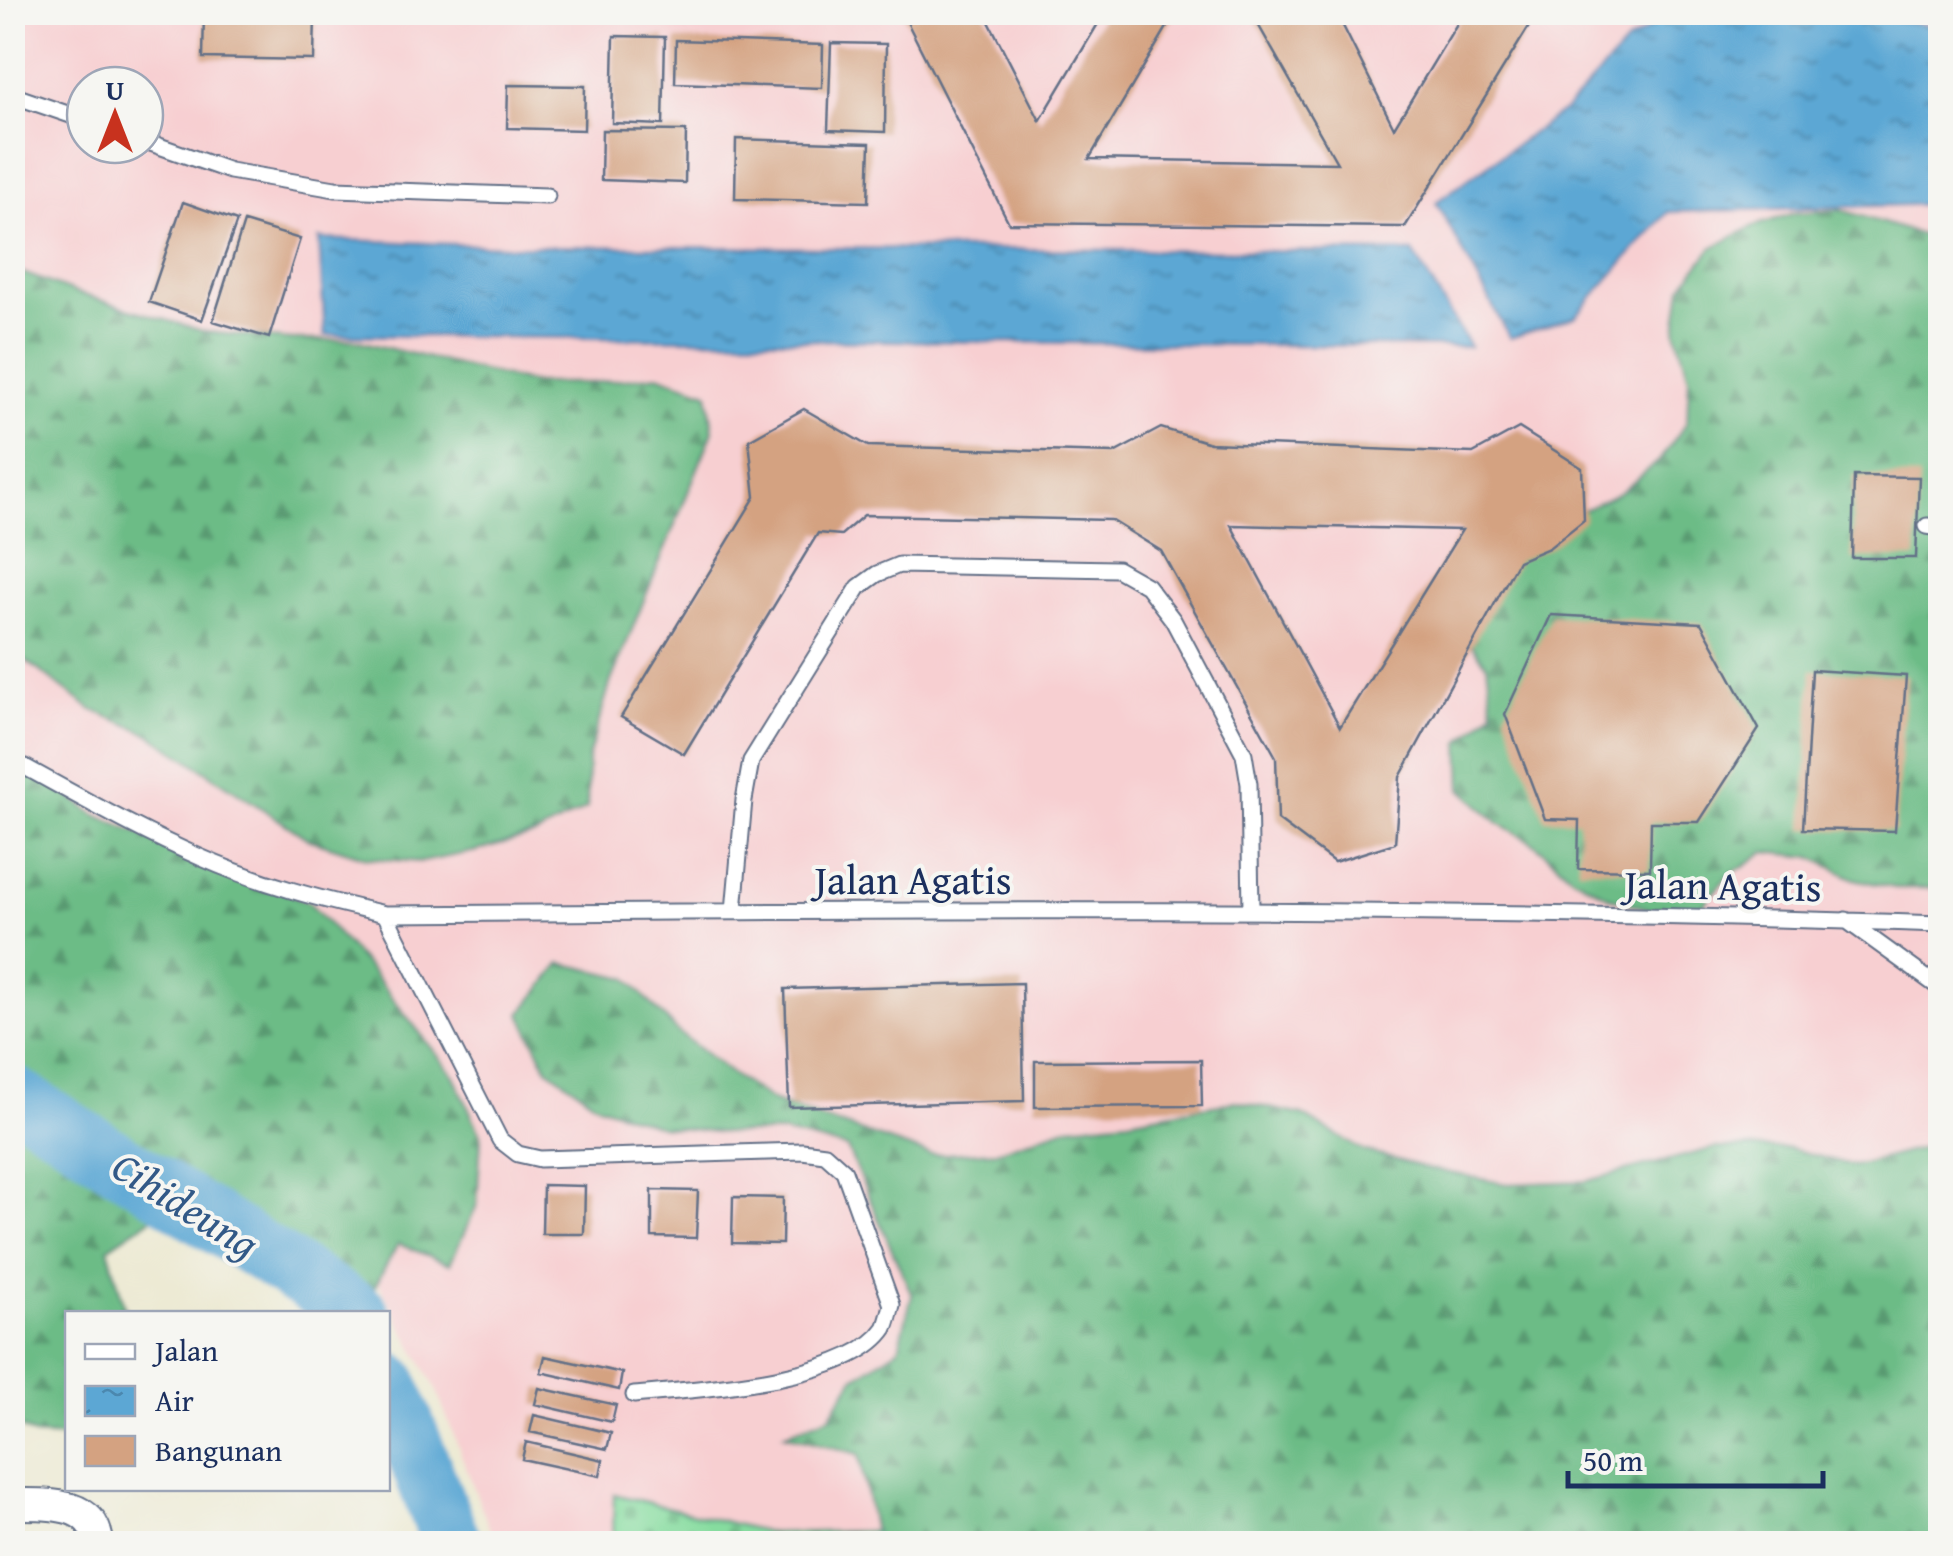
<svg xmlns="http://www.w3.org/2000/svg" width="1953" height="1556" font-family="'Gentium Book Plus',serif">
<defs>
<pattern id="forest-firs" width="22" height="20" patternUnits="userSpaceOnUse" patternTransform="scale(2.5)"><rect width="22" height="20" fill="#6cbc86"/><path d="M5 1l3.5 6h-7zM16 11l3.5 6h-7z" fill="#589971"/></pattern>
<pattern id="cemetery-stones" width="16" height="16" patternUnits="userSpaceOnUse" patternTransform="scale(2.5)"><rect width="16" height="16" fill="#86dc9f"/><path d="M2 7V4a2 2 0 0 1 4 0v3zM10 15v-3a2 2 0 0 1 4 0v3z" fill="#73bd8b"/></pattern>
<pattern id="water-ripples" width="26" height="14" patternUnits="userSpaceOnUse" patternTransform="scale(2.5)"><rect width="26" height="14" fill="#5ca7d4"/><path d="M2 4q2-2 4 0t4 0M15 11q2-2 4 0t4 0" fill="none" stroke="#4b88af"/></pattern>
</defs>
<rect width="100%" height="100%" fill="#f6f6f2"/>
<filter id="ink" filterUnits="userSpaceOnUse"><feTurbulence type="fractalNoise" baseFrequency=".01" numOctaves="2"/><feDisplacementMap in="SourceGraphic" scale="20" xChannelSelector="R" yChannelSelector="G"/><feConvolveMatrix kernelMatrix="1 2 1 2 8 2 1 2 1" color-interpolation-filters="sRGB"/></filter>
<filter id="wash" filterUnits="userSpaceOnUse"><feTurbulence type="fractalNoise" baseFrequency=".0048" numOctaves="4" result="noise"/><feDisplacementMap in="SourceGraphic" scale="40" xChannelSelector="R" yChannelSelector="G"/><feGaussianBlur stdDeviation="2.25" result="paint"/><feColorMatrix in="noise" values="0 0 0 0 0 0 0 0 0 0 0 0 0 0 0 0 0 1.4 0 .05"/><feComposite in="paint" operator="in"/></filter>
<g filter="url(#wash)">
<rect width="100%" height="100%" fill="#edead4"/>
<path fill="#f7cfd1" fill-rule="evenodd" d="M12 13H1940V1543H495L436 1389 361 1251 13 1084ZM85 85H145V145H85Z"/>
<path fill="url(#forest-firs)" stroke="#447672" stroke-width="2.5" d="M1842 210 1928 237H1940V888H1895L1854 879 1812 857 1765 852 1728 876 1701 907 1659 912 1612 898 1571 876 1535 844 1496 821 1462 789 1460 742 1493 711 1487 665 1457 626 1545 529 1623 491 1659 461 1687 422 1689 378 1676 331 1682 287 1712 248 1754 226 1795 213Z
M12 269 77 293 206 332 292 340H355L532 383H591L658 375 708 392 713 431 611 681 588 758 587 808 536 835 477 851 422 862 367 858 308 839 148 733 92 710 13 651Z
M12 751 34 772 96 815 309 902 371 971 454 1076 481 1135 477 1205 450 1264 398 1244 360 1313 277 1248 160 1213 108 1248 126 1313 68 1314 67 1437 34 1435 13 1423Z
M561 963 627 978 678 1032 733 1075 774 1102 930 1155 996 1151 1069 1126 1128 1120 1236 1101 1302 1115 1364 1151 1430 1169 1507 1184 1587 1181 1715 1148H1788L1854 1166 1923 1148 1940 1138V1543H876L859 1454 784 1434 830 1416 853 1379 899 1348 912 1295 847 1148 784 1133H726L660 1126 598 1105 547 1068 521 1014Z"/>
<path fill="url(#cemetery-stones)" stroke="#50867e" stroke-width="2.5" d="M614 1494 771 1533 875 1531 876 1543H613Z"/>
<path fill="url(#water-ripples)" stroke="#3c6b99" stroke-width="2.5" d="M1673 13H1856L1940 27V204L1668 212 1575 317 1510 338 1436 202 1565 110 1628 42Z
M319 239 504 246 1413 252 1470 347 325 335Z"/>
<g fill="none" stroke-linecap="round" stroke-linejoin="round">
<path stroke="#5ca7d4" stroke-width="60" d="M12 1095 360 1314
M388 1382 452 1544"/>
</g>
<g id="blocks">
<path fill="#d4a281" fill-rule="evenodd" d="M204 12H315L314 60 203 58Z
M902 12H984L1040 121 1105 12H1176L1089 159 1337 163 1251 12H1336L1394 128 1464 12H1538L1405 227 1009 223Z
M614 36 665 37 663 125 612 123Z
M676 40 823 45 822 88 675 83Z
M831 43 886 44 885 132 828 130Z
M508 85 585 86 584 130 507 128Z
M602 130 686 131 685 183 601 180Z
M736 139 870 143 868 202 735 199Z
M183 202 237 221 202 320 149 302Z
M244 222 300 239 269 338 213 321Z
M804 409 868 446 1114 453 1161 428 1210 443 1473 453 1519 428 1582 468 1584 520 1549 548 1518 561 1400 777 1395 843 1334 862 1278 820 1276 757 1161 551 1111 520 864 515 841 535 818 533 684 754 621 717 755 497 749 440ZM1231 525 1462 530 1340 727Z
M1854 476 1919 477 1916 558H1852Z
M1551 615 1701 623 1759 729 1699 822H1651L1650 870 1578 869 1579 820 1545 819 1505 714Z
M1812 670 1906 676 1895 831 1803 829Z
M1022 983 1024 1101 789 1107 785 989Z
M1201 1060 1202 1106 1035 1107V1061Z
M543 1185 585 1186 584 1234H542Z
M652 1190 698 1191 696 1238 652 1237Z
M733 1197 783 1198 782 1244 732 1243Z
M545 1356 622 1373 619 1390 541 1372Z
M539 1388 616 1405 612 1422 535 1404Z
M534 1415 611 1433 607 1449 530 1432Z
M526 1442 603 1460 600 1476 522 1459Z"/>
</g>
</g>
<g filter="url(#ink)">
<use href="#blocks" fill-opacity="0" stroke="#647087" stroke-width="2.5"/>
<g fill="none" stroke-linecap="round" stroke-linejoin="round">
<defs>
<path id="service" d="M12 95 85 120
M145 141 230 171 335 189 547 196
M1927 526 1940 528
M12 760C75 794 137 830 202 858 261 884 323 900 385 914 903 910 1422 906 1940 924
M734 911 744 800 751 761 859 587 877 574 899 565 1117 569 1147 586 1173 620 1244 754 1249 784 1251 911
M385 914 500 1140 518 1154 540 1159 802 1151 825 1154 844 1171 892 1305C890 1312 888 1322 885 1328 849 1382 694 1389 634 1395
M1846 920 1940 988"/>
<path id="minor" d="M12 1504C45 1504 95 1500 98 1544"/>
</defs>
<use href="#service" stroke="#647087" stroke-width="19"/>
<use href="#minor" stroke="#647087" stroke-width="34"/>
<use href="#service" stroke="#fff" stroke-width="15"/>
<use href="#minor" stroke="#fff" stroke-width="30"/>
</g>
</g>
<g text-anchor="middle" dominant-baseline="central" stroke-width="8" stroke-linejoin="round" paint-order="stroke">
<g font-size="40" fill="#1b2f5e" stroke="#f6f6f2">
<text x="913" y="879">Jalan Agatis</text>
<text transform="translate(1723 885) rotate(1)">Jalan Agatis</text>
</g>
<g font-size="42" font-style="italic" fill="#325987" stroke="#f6f6f2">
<text transform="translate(186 1204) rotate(32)">Cihideung</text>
</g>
</g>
<rect width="1953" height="1556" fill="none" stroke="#f6f6f2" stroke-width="50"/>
<rect x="65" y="1311" width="325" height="180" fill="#f6f6f2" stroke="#9ea6b7" stroke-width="2.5"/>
<rect x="85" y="1344" width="50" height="15" fill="#ffffff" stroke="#9ea6b7" stroke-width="2.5"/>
<text x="155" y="1361" font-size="30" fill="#1b2f5e">Jalan</text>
<rect x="85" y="1386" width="50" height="30" fill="url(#water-ripples)" stroke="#9ea6b7" stroke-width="2.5"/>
<text x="155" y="1411" font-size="30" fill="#1b2f5e">Air</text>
<rect x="85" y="1436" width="50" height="30" fill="#d4a281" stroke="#9ea6b7" stroke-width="2.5"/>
<text x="155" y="1461" font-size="30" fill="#1b2f5e">Bangunan</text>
<g transform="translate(115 115)"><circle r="48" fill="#f6f6f2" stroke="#9ea6b7" stroke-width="2.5"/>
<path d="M0-8L18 38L0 25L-18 38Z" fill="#c8321e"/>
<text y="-15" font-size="28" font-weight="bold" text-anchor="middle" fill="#1b2f5e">U</text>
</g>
<path d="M1568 1471v15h255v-15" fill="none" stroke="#1b2f5e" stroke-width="5"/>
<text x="1583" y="1471" font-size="30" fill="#1b2f5e" stroke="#f6f6f2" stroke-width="8" paint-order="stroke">50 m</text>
</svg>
